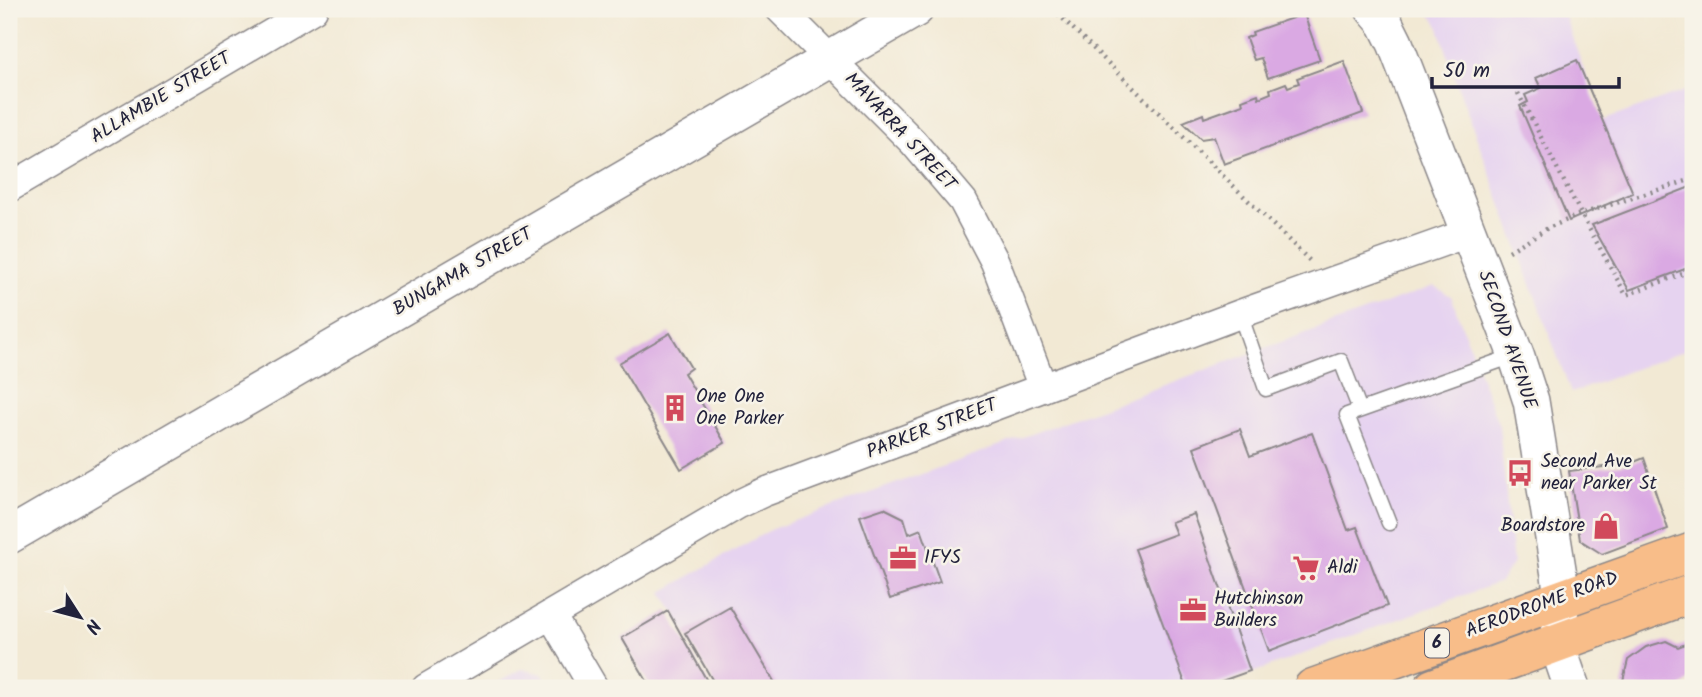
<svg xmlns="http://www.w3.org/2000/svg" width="1702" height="697" font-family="Kalam,sans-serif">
<rect width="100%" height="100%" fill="#f7f3e8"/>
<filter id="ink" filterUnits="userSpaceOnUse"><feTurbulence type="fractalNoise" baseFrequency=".0143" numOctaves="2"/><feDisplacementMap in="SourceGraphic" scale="14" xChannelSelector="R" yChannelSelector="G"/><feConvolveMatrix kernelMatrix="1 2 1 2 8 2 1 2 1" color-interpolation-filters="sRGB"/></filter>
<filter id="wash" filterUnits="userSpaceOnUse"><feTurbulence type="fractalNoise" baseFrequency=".00686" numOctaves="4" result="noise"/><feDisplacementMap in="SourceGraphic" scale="28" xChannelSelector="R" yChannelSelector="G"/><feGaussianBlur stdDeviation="1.57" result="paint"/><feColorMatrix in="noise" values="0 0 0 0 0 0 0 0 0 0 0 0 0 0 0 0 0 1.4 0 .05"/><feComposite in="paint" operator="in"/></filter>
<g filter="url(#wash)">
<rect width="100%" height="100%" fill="#f2e9d4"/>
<path fill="#e6d3f0" d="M1424 9H1562L1602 121 1693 88V347L1571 393 1461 95 1437 22Z
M1434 286 1451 296 1499 426 1513 563 1500 582 1211 688H717L662 592 772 529Z
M522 669 543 674 551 688H488Z"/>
<g id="blocks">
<path fill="#daa9e3" d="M1304 14 1320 60 1268 78 1261 58 1254 60 1246 38 1253 35 1252 32Z
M1577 60 1633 193 1569 221 1520 106 1528 102 1525 95 1541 88 1536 78Z
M1344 61 1363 113 1224 164 1214 137 1201 139 1183 122 1203 114 1204 118 1243 104 1242 100 1258 94 1259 98 1271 93 1270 89 1286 83 1288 87 1299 83 1297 78Z
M1693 186V266L1629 290 1592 225Z
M670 333 691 368 684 373 725 443 681 469 619 363Z
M1240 429 1250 456 1312 433 1348 530 1357 527 1387 606 1269 651 1194 447Z
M1644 458 1668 529 1602 554 1580 540 1569 471 1629 464Z
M884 508 904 518 909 534 921 529 940 582 890 599 860 516Z
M1194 514 1250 671 1202 688H1187L1135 549 1176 534 1171 522Z
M730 607 778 688H717L685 633Z
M668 611 711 688H651L622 638Z
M1666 641 1678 647 1693 641V678L1680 688H1623L1622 685 1628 660 1646 647Z"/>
</g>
</g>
<g filter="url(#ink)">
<use href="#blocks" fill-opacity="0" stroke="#8a8688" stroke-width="2"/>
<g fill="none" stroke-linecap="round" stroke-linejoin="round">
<defs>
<path id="service" d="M1240 314 1266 389 1341 361 1360 410
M1389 523 1347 415 1516 355"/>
<path id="minor" d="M780 9 913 142 963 201 995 262 1043 388
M9 188 313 9
M551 615 594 688
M426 688 739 504 762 493 1240 314 1468 233"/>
<path id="tertiary" d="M1373 9 1385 23 1395 43 1516 355 1531 401 1559 575 1562 598 1557 644 1572 688
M9 536 916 9"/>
<path id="primary" d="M1313 688 1693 552
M1433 688 1693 593"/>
</defs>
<use href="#service" stroke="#8a8688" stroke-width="17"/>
<use href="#minor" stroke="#8a8688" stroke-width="31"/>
<use href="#tertiary" stroke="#8a8688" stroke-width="38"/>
<use href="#primary" stroke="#8a8688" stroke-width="41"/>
<path stroke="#8a8688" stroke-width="4.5" stroke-dasharray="2 5" stroke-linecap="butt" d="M1053 9 1311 262
M1518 93 1581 214 1626 295 1693 270
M1509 251 1548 228 1581 214 1693 179"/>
<use href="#service" stroke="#fff" stroke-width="14"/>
<use href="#minor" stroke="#fff" stroke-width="28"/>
<use href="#tertiary" stroke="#fff" stroke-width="35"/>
<use href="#primary" stroke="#f8bd89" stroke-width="38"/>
</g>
</g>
<defs>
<symbol id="building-bare" viewBox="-9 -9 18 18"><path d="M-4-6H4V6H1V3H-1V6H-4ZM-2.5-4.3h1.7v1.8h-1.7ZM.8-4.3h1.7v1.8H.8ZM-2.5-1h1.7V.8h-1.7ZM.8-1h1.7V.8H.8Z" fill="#d1495b" stroke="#f7f3e8" stroke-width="2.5" paint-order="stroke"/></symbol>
<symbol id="bus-bare" viewBox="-9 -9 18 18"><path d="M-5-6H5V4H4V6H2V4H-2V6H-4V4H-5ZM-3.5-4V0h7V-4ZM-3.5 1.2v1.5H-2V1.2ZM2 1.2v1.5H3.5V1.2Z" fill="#d1495b" stroke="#f7f3e8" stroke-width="2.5" paint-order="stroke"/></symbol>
<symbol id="shop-bare" viewBox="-9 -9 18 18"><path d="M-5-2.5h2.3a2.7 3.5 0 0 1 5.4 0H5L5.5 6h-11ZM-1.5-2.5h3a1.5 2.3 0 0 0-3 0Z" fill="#d1495b" stroke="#f7f3e8" stroke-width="2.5" paint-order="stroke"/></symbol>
<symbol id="office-bare" viewBox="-9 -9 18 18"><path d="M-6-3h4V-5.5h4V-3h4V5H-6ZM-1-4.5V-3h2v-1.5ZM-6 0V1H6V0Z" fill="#d1495b" stroke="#f7f3e8" stroke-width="2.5" paint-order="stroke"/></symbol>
<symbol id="supermarket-bare" viewBox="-9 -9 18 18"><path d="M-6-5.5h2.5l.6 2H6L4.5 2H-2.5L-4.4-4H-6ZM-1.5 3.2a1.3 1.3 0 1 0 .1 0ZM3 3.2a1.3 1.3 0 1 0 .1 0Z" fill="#d1495b" stroke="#f7f3e8" stroke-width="2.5" paint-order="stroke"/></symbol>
</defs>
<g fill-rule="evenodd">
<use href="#building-bare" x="656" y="389" width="38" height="38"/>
<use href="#bus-bare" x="1501" y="454" width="38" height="38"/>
<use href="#shop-bare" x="1587" y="507" width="38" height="38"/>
<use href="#office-bare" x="884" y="539" width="38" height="38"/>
<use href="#supermarket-bare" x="1287" y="549" width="38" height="38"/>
<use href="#office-bare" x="1174" y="591" width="38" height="38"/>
</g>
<g text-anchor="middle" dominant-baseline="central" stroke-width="5" stroke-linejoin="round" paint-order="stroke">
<rect fill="#f7f3e8" stroke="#62616f" stroke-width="2" x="1425" y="628.5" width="24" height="29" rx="5"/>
<g font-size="18" font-weight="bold" fill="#22223b">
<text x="1437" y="643">6</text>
</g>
<g font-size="19" fill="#22223b" stroke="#f7f3e8">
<text transform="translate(161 98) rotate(-31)">ALLAMBIE STREET</text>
<text transform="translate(900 132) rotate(47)">MAVARRA STREET</text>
<text transform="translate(463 272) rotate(-30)">BUNGAMA STREET</text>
<text transform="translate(1507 340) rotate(71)">SECOND AVENUE</text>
<text transform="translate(932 429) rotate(-21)">PARKER STREET</text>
<text transform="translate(1542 605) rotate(-20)">AERODROME ROAD</text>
</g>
<g font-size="19" fill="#22223b" stroke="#f7f3e8" text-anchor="start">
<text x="696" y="397">One One<tspan x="696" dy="22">One Parker</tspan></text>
<text x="1541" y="462">Second Ave<tspan x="1541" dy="22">near Parker St</tspan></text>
<text x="1585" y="526" text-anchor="end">Boardstore</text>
<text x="924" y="558">IFYS</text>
<text x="1327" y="568">Aldi</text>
<text x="1214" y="599">Hutchinson<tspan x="1214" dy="22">Builders</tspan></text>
</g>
</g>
<rect width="1702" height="697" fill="none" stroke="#f7f3e8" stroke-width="35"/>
<g transform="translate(80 617) rotate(126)" stroke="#f7f3e8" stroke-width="5" paint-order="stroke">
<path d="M0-5L12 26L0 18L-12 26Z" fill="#22223b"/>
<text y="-10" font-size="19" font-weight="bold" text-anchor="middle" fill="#22223b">N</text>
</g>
<path d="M1432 77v10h187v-10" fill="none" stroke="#22223b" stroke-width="3.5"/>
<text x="1443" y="77" font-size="21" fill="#22223b" stroke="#f7f3e8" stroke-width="5" paint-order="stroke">50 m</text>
</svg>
